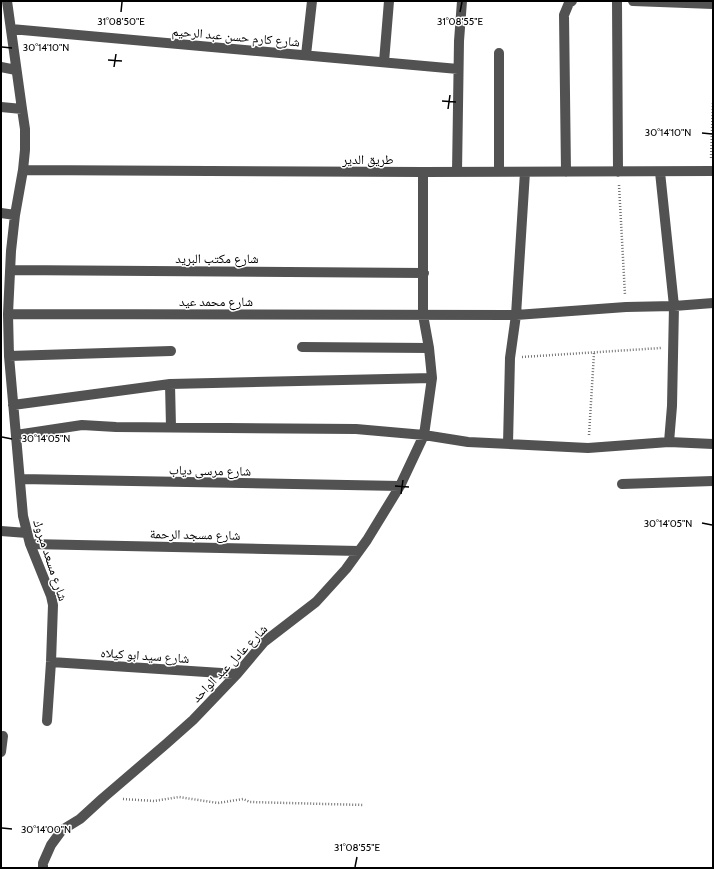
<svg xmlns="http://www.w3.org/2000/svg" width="714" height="869" font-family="Cabin,'Noto Naskh Arabic',sans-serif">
<rect width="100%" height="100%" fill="#fff"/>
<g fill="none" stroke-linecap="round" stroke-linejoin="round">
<path stroke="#747474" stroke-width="2.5" stroke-dasharray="1 2" stroke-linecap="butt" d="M711 158 713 102
M619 185 625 295
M522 357 661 348
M589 435 594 353
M123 799 154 801 179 797 218 803 243 799 250 802 364 805"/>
<path stroke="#525252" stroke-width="10" d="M7 1 22 109 25 129V150L23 170 15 215 11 251 8 314 9 356 23 516 30 544 51 596 53 605 51 662 47 721
M617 1 618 172
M633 1 713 4
M11 29 458 69
M306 55 312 1
M384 62 389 1
M1 67 16 70
M1 107 22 109
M23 170 423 172 713 171
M457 172 459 41 462 1
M499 172V53
M566 172 564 15 569 3 572 1
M660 172 674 306 672 406 669 442
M1 213 15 215
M10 270 424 273
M8 314 516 315 626 307 674 306 713 303
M302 347 429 348
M9 356 171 351
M170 384 171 427
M13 405 170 384 432 378
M16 435 82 425 116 427 356 429 424 435 468 442 588 448 669 442 713 444
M508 444 510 358 516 315 525 172
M21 479 400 486
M622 484 713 481
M1 531 27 533
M30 544 359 551
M51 662 237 674
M1 752 3 736
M43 868V863L51 845 62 830 80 819 103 798 166 744 193 720 237 674 264 642 316 602 346 569 367 540 400 486 424 435 432 378 429 348 423 315V172"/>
</g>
<path fill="none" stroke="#000" stroke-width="1.5" d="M121 12 122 2M460 12 462 2M2 47 12 48M108 60 122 61M114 67 116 54M442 101 456 102M448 109 450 95M702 133 712 134M2 437 12 439M395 486 409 487M401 494 403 480M702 523 712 525M2 828 12 829M355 867 357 857"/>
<g text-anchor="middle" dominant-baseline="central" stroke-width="3" stroke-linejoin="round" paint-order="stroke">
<g font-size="13" fill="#000" stroke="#fff">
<text transform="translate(236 36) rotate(5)">شارع كارم حسن عبد الرحيم</text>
<text x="368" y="159">طريق الدير</text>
<text x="217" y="258">شارع مكتب البريد</text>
<text x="216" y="301">شارع محمد عيد</text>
<text transform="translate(210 470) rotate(1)">شارع مرسى دياب</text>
<text transform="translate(195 534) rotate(1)">شارع مسجد الرحمة</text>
<text transform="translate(51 560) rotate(72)">شارع مسعد مبروك</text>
<text transform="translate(145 655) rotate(4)">شارع سيد ابو كيلاه</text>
<text transform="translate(229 663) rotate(-46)">شارع عادل عبد الواحد</text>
</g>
</g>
<g font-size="10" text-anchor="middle" fill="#000" stroke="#fff" stroke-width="3" stroke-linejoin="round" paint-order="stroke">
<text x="121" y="25">31°08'50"E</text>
<text x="460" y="25">31°08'55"E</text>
<text x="46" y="51">30°14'10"N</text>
<text x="668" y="136">30°14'10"N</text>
<text x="46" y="442">30°14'05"N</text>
<text x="668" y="527">30°14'05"N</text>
<text x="46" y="833">30°14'00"N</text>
<text x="357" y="851">31°08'55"E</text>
</g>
<rect width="714" height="869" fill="none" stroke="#000000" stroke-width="4"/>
</svg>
